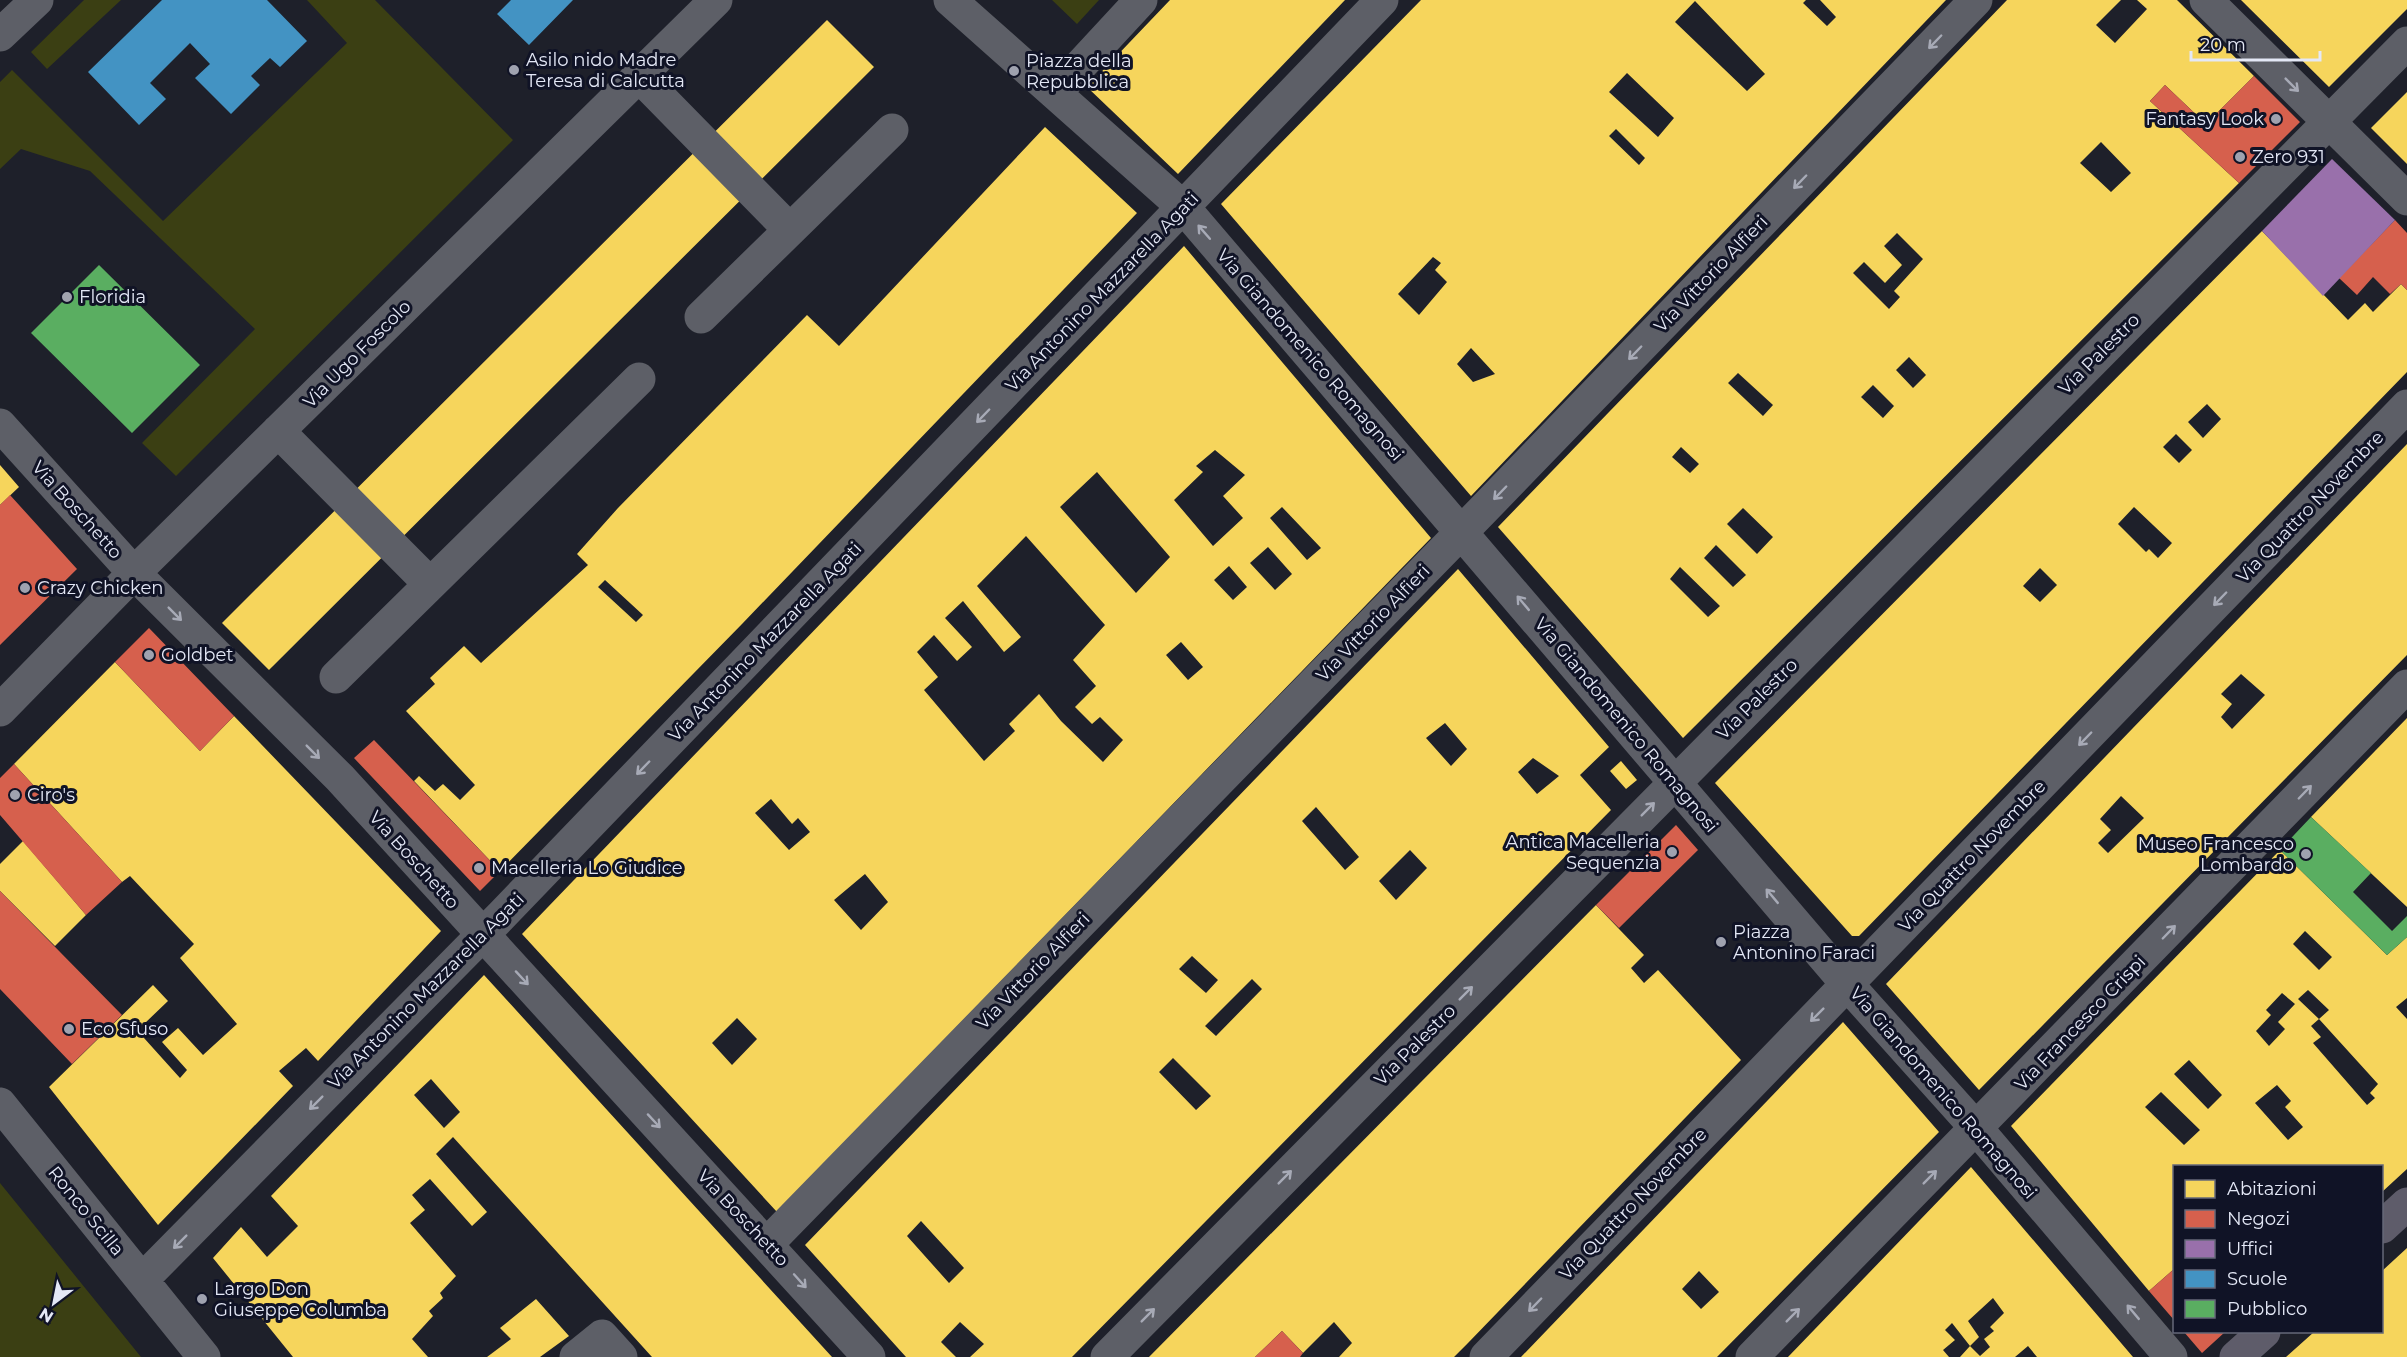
<svg xmlns="http://www.w3.org/2000/svg" width="2407" height="1357" font-family="Montserrat,sans-serif">
<rect width="100%" height="100%" fill="#1e202a"/>
<path fill="#3b3f13" d="M84 0H121L47 69 31 52Z
M307 0H375L513 140 176 476 142 443 255 329 90 171 21 149 0 169V82L12 70 163 221 347 43Z
M1052 0H1099L1077 24Z
M0 1183 141 1357H0Z"/>
<path fill="#f6d55c" fill-rule="evenodd" d="M1170 0H1345L1178 174 1087 87Z
M1421 0H1806L1803 3 1827 26 1836 17 1820 0H1946L1471 496 1221 204ZM1695 1 1765 74 1747 91 1675 22ZM1627 73 1674 118 1658 137 1609 92ZM1616 129 1645 158 1639 165 1609 136ZM1433 257 1441 263 1435 270 1447 282 1419 315 1398 294ZM1471 348 1495 374 1473 382 1457 364Z
M2007 0H2121L2096 25 2115 43 2147 9 2137 0H2177L2254 76 2206 124 2165 85 2150 101 2239 183 1683 738 1498 527ZM2101 142 2131 173 2111 192 2080 163ZM1897 233 1923 259 1894 291 1900 297 1889 309 1853 273 1864 262 1885 283 1902 265 1884 246ZM1909 357 1926 375 1913 388 1896 370ZM1738 373 1773 405 1763 416 1728 383ZM1873 385 1894 406 1883 418 1861 397ZM1681 447 1699 464 1690 473 1672 457ZM1743 508 1773 537 1757 554 1727 524ZM1716 545 1746 575 1733 587 1704 558ZM1680 567 1720 606 1708 617 1670 579Z
M2241 0H2407V9L2329 87Z
M827 20 874 67 269 670 222 623Z
M2407 92V164L2371 128Z
M1045 127 1137 213 742 624 500 871 414 781 419 776 435 791 443 784 460 800 475 785 406 711 435 684 430 678 464 646 481 663 588 565 577 554 618 508 807 315 839 346ZM605 580 643 615 636 622 598 587Z
M2262 231 2348 320 2365 303 2373 312 2401 284 2407 290V372L1859 936H1852L1715 783ZM2207 404 2221 419 2203 438 2188 422ZM2176 434 2192 450 2179 463 2163 447ZM2134 507 2172 543 2158 558 2149 549 2146 552 2118 524ZM2040 568 2057 585 2040 602 2023 586Z
M1184 246 1431 538 777 1212 522 934ZM1215 450 1245 475 1223 496 1243 518 1213 546 1174 500 1203 472 1196 466ZM1097 472 1170 557 1136 593 1060 507ZM1282 507 1321 548 1307 560 1270 518ZM1026 536 1105 625 1073 660 1096 686 1075 707 1092 724 1100 717 1123 740 1103 762 1061 721 1039 694 1009 724 1015 731 984 761 924 690 938 677 917 652 934 635 957 661 972 647 945 618 963 601 1004 652 1021 637 977 586ZM1268 547 1292 574 1275 590 1250 563ZM1229 566 1247 587 1233 600 1214 580ZM1181 642 1203 667 1188 680 1166 655ZM771 799 792 824 798 818 810 832 789 850 755 813ZM865 874 888 902 861 930 834 900ZM737 1018 757 1039 732 1065 712 1043Z
M2407 444V655L1979 1090 1886 984ZM2241 674 2265 695 2232 729 2221 717 2232 704 2221 694ZM2121 796 2144 818 2108 853 2098 843 2111 830 2100 819Z
M0 465 19 487 0 505Z
M1458 569 1609 747 1580 775 1611 810 1072 1357H970L984 1344 960 1322 941 1342 956 1357H906L805 1245ZM1445 723 1467 749 1451 766 1426 738ZM1533 758 1559 776 1537 794 1518 772ZM1316 807 1359 857 1345 870 1302 821ZM1410 850 1427 868 1396 900 1379 881ZM1192 956 1218 980 1206 993 1179 969ZM1252 979 1262 989 1216 1036 1205 1026ZM1173 1058 1211 1096 1196 1110 1159 1072ZM921 1221 964 1268 949 1283 907 1236Z
M115 662 200 751 234 716 441 931 318 1061 306 1048 279 1071 293 1086 158 1225 49 1087 153 985 168 1001 144 1024 151 1031 144 1038 180 1078 187 1070 162 1042 178 1028 203 1055 237 1024 180 958 194 944 130 876 122 882 14 764Z
M2407 718V907L2311 817Z
M1621 761 1637 780 1626 789 1610 771Z
M23 841 86 915 55 946 0 891V864Z
M2280 850 2387 955 2407 937V998L2396 1007 2407 1019V1169L2382 1192V1166H2174V1269L2149 1291 2011 1126ZM2305 931 2332 957 2319 970 2293 944ZM2308 990 2329 1010 2319 1019 2378 1084 2370 1093 2375 1098 2367 1105 2313 1043 2321 1037 2311 1026 2319 1019 2298 999ZM2282 993 2295 1004 2278 1022 2285 1029 2269 1046 2256 1031 2271 1015 2266 1010ZM2189 1060 2222 1095 2208 1109 2174 1074ZM2277 1085 2291 1101 2285 1107 2303 1127 2288 1140 2255 1103ZM2161 1092 2200 1130 2184 1145 2145 1107Z
M1596 905 1644 955 1631 968 1644 983 1658 970 1741 1060 1468 1343 1454 1357H1339L1352 1343 1334 1322 1303 1353 1282 1331 1255 1357H1149Z
M484 975 567 1066 832 1357H652L453 1137 436 1154 487 1212 472 1226 430 1179 412 1195 425 1210 410 1223 456 1276 440 1293 443 1298 429 1311 433 1316 412 1339 428 1357H293L213 1258 241 1227 267 1257 298 1226 271 1196ZM431 1079 460 1112 444 1128 414 1095Z
M1843 1022 1939 1132 1717 1357H1521ZM1699 1271 1719 1292 1701 1309 1682 1289Z
M1971 1167 2133 1357H2037L2028 1346 2015 1357H1960L1970 1346 1980 1356 1990 1347 1984 1339 1994 1331 1990 1327 2004 1313 1993 1298 1968 1321 1979 1337 1970 1346 1952 1323 1945 1330 1955 1340 1943 1350 1949 1357H1788Z
M2407 1248V1357H2286L2314 1332H2382V1271Z
M536 1299 569 1336 540 1357H487L511 1339 500 1328Z"/>
<path fill="#d6604d" d="M2254 76 2300 122 2239 183 2150 101 2165 85 2206 124Z
M2395 220 2407 233V290L2401 284 2390 294 2373 277 2357 295 2339 278Z
M10 495 77 569 0 645V505Z
M149 628 234 716 200 751 115 662Z
M374 740 500 871 480 891 354 758Z
M14 764 122 882 86 915 0 815V778Z
M1676 825 1698 850 1619 928 1596 905Z
M0 891 122 1015 72 1064 0 989Z
M2174 1269V1320L2149 1291Z
M1282 1331 1303 1353 1300 1357H1255Z
M2184 1332H2225L2202 1353Z"/>
<path fill="#9970ab" d="M2332 159 2395 220 2323 296 2262 231Z"/>
<path fill="#4393c3" d="M162 0H267L307 41 280 67 270 58 251 76 260 85 231 114 195 78 210 64 190 43 150 83 166 99 139 125 88 72Z
M511 0H573L529 45 497 14Z"/>
<path fill="#5aae61" d="M99 265 200 365 132 433 31 333Z
M2311 817 2371 873 2353 892 2392 931 2407 916V937L2387 955 2280 850Z"/>
<g fill="none" stroke-linecap="round" stroke-linejoin="round">
<path stroke="#5d5f67" stroke-width="33" d="M950 0 1184 208 1847 984 1977 1129 2171 1357
M2206 0 2407 199
M0 35 37 0
M639 76 790 230
M1055 93 1141 0
M701 317 892 130
M0 425 134 573 340 778 869 1357
M278 431 430 584
M336 677 639 379
M0 710 134 573 716 0
M0 1104 204 1357
M767 1244 1482 511 1976 0
M142 1280 502 915 1382 0
M576 1357 602 1336 621 1357
M1107 1357 2407 43
M1486 1357 2407 406
M1752 1357 2407 686"/>
<path stroke="#5e5c6a" stroke-width="33" d="M2382 1227 2407 1204
M2236 1357 2264 1332"/>
</g>
<defs><path id="oneway-shaft" d="M-6 0H5M1.5-3L5.5 0L1.5 3" fill="none" stroke-width="1.6" stroke-linecap="round" stroke-linejoin="round" transform="scale(1.5)"/></defs>
<g stroke="#a7aab6">
<use href="#oneway-shaft" transform="translate(1935 42) rotate(134)"/>
<use href="#oneway-shaft" transform="translate(2292 85) rotate(45)"/>
<use href="#oneway-shaft" transform="translate(1800 182) rotate(134)"/>
<use href="#oneway-shaft" transform="translate(1204 232) rotate(-131)"/>
<use href="#oneway-shaft" transform="translate(1635 353) rotate(134)"/>
<use href="#oneway-shaft" transform="translate(983 416) rotate(134)"/>
<use href="#oneway-shaft" transform="translate(1500 493) rotate(134)"/>
<use href="#oneway-shaft" transform="translate(2220 599) rotate(134)"/>
<use href="#oneway-shaft" transform="translate(1523 603) rotate(-130)"/>
<use href="#oneway-shaft" transform="translate(175 614) rotate(45)"/>
<use href="#oneway-shaft" transform="translate(2085 739) rotate(134)"/>
<use href="#oneway-shaft" transform="translate(313 752) rotate(45)"/>
<use href="#oneway-shaft" transform="translate(643 768) rotate(134)"/>
<use href="#oneway-shaft" transform="translate(2305 792) rotate(-46)"/>
<use href="#oneway-shaft" transform="translate(1648 809) rotate(-45)"/>
<use href="#oneway-shaft" transform="translate(1772 896) rotate(-130)"/>
<use href="#oneway-shaft" transform="translate(2169 932) rotate(-46)"/>
<use href="#oneway-shaft" transform="translate(522 978) rotate(47)"/>
<use href="#oneway-shaft" transform="translate(1466 993) rotate(-45)"/>
<use href="#oneway-shaft" transform="translate(1817 1015) rotate(135)"/>
<use href="#oneway-shaft" transform="translate(316 1103) rotate(135)"/>
<use href="#oneway-shaft" transform="translate(654 1121) rotate(47)"/>
<use href="#oneway-shaft" transform="translate(1285 1177) rotate(-45)"/>
<use href="#oneway-shaft" transform="translate(1930 1177) rotate(-45)"/>
<use href="#oneway-shaft" transform="translate(180 1242) rotate(135)"/>
<use href="#oneway-shaft" transform="translate(800 1281) rotate(48)"/>
<use href="#oneway-shaft" transform="translate(1535 1305) rotate(134)"/>
<use href="#oneway-shaft" transform="translate(2133 1312) rotate(-130)"/>
<use href="#oneway-shaft" transform="translate(1148 1315) rotate(-45)"/>
<use href="#oneway-shaft" transform="translate(1793 1315) rotate(-45)"/>
</g>
<g fill="#9fa2af" stroke="#101326" stroke-width="2">
<circle cx="514" cy="70" r="6"/>
<circle cx="1014" cy="71" r="6"/>
<circle cx="2276" cy="119" r="6"/>
<circle cx="2240" cy="157" r="6"/>
<circle cx="67" cy="297" r="6"/>
<circle cx="25" cy="588" r="6"/>
<circle cx="149" cy="655" r="6"/>
<circle cx="15" cy="795" r="6"/>
<circle cx="1672" cy="852" r="6"/>
<circle cx="2306" cy="854" r="6"/>
<circle cx="479" cy="868" r="6"/>
<circle cx="1721" cy="942" r="6"/>
<circle cx="69" cy="1029" r="6"/>
<circle cx="202" cy="1299" r="6"/>
</g>
<g text-anchor="middle" dominant-baseline="central" stroke-width="6" stroke-linejoin="round" paint-order="stroke">
<g font-size="18" fill="#e4e8f6" stroke="#101326" text-anchor="start">
<text x="526" y="60">Asilo nido Madre<tspan x="526" dy="21">Teresa di Calcutta</tspan></text>
<text x="1026" y="61">Piazza della<tspan x="1026" dy="21">Repubblica</tspan></text>
<text x="2264" y="119" text-anchor="end">Fantasy Look</text>
<text x="2252" y="157">Zero 931</text>
<text x="79" y="297">Floridia</text>
<text x="37" y="588">Crazy Chicken</text>
<text x="161" y="655">Goldbet</text>
<text x="27" y="795">Ciro's</text>
<text x="1660" y="842" text-anchor="end">Antica Macelleria<tspan x="1660" dy="21">Sequenzia</tspan></text>
<text x="2294" y="844" text-anchor="end">Museo Francesco<tspan x="2294" dy="21">Lombardo</tspan></text>
<text x="491" y="868">Macelleria Lo Giudice</text>
<text x="1733" y="932">Piazza<tspan x="1733" dy="21">Antonino Faraci</tspan></text>
<text x="81" y="1029">Eco Sfuso</text>
<text x="214" y="1289">Largo Don<tspan x="214" dy="21">Giuseppe Columba</tspan></text>
</g>
<g font-size="18" fill="#e4e8f6" stroke="#101326">
<text transform="translate(1711 274) rotate(-46)">Via Vittorio Alfieri</text>
<text transform="translate(1102 292) rotate(-46)">Via Antonino Mazzarella Agati</text>
<text transform="translate(357 354) rotate(-45)">Via Ugo Foscolo</text>
<text transform="translate(2099 354) rotate(-45)">Via Palestro</text>
<text transform="translate(1310 355) rotate(49)">Via Giandomenico Romagnosi</text>
<text transform="translate(2310 507) rotate(-46)">Via Quattro Novembre</text>
<text transform="translate(77 510) rotate(48)">Via Boschetto</text>
<text transform="translate(1373 623) rotate(-46)">Via Vittorio Alfieri</text>
<text transform="translate(765 642) rotate(-46)">Via Antonino Mazzarella Agati</text>
<text transform="translate(1757 699) rotate(-45)">Via Palestro</text>
<text transform="translate(1626 725) rotate(50)">Via Giandomenico Romagnosi</text>
<text transform="translate(1972 856) rotate(-46)">Via Quattro Novembre</text>
<text transform="translate(414 860) rotate(48)">Via Boschetto</text>
<text transform="translate(1033 971) rotate(-46)">Via Vittorio Alfieri</text>
<text transform="translate(426 991) rotate(-45)">Via Antonino Mazzarella Agati</text>
<text transform="translate(2080 1023) rotate(-46)">Via Francesco Crispi</text>
<text transform="translate(1415 1045) rotate(-45)">Via Palestro</text>
<text transform="translate(1943 1093) rotate(49)">Via Giandomenico Romagnosi</text>
<text transform="translate(1633 1204) rotate(-46)">Via Quattro Novembre</text>
<text transform="translate(86 1211) rotate(51)">Ronco Scilla</text>
<text transform="translate(743 1218) rotate(47)">Via Boschetto</text>
</g>
</g>
<rect x="2173" y="1165" width="210" height="168" fill="#101326" stroke="#656879" stroke-width="1.5"/>
<rect x="2185" y="1180" width="30" height="18" fill="#f6d55c" stroke="#656879" stroke-width="1.5"/>
<text x="2227" y="1195" font-size="18" fill="#e4e8f6">Abitazioni</text>
<rect x="2185" y="1210" width="30" height="18" fill="#d6604d" stroke="#656879" stroke-width="1.5"/>
<text x="2227" y="1225" font-size="18" fill="#e4e8f6">Negozi</text>
<rect x="2185" y="1240" width="30" height="18" fill="#9970ab" stroke="#656879" stroke-width="1.5"/>
<text x="2227" y="1255" font-size="18" fill="#e4e8f6">Uffici</text>
<rect x="2185" y="1270" width="30" height="18" fill="#4393c3" stroke="#656879" stroke-width="1.5"/>
<text x="2227" y="1285" font-size="18" fill="#e4e8f6">Scuole</text>
<rect x="2185" y="1300" width="30" height="18" fill="#5aae61" stroke="#656879" stroke-width="1.5"/>
<text x="2227" y="1315" font-size="18" fill="#e4e8f6">Pubblico</text>
<g transform="translate(54 1303) rotate(212)" stroke="#101326" stroke-width="4.5" paint-order="stroke">
<path d="M0-4.5L10 22L0 15L-10 22Z" fill="#e4e8f6"/>
<text y="-9" font-size="16" font-weight="bold" text-anchor="middle" fill="#e4e8f6">N</text>
</g>
<path d="M2191 51v9h129v-9" fill="none" stroke="#e4e8f6" stroke-width="3"/>
<text x="2200" y="51" font-size="18" fill="#e4e8f6" stroke="#101326" stroke-width="4.5" paint-order="stroke">20 m</text>
</svg>
